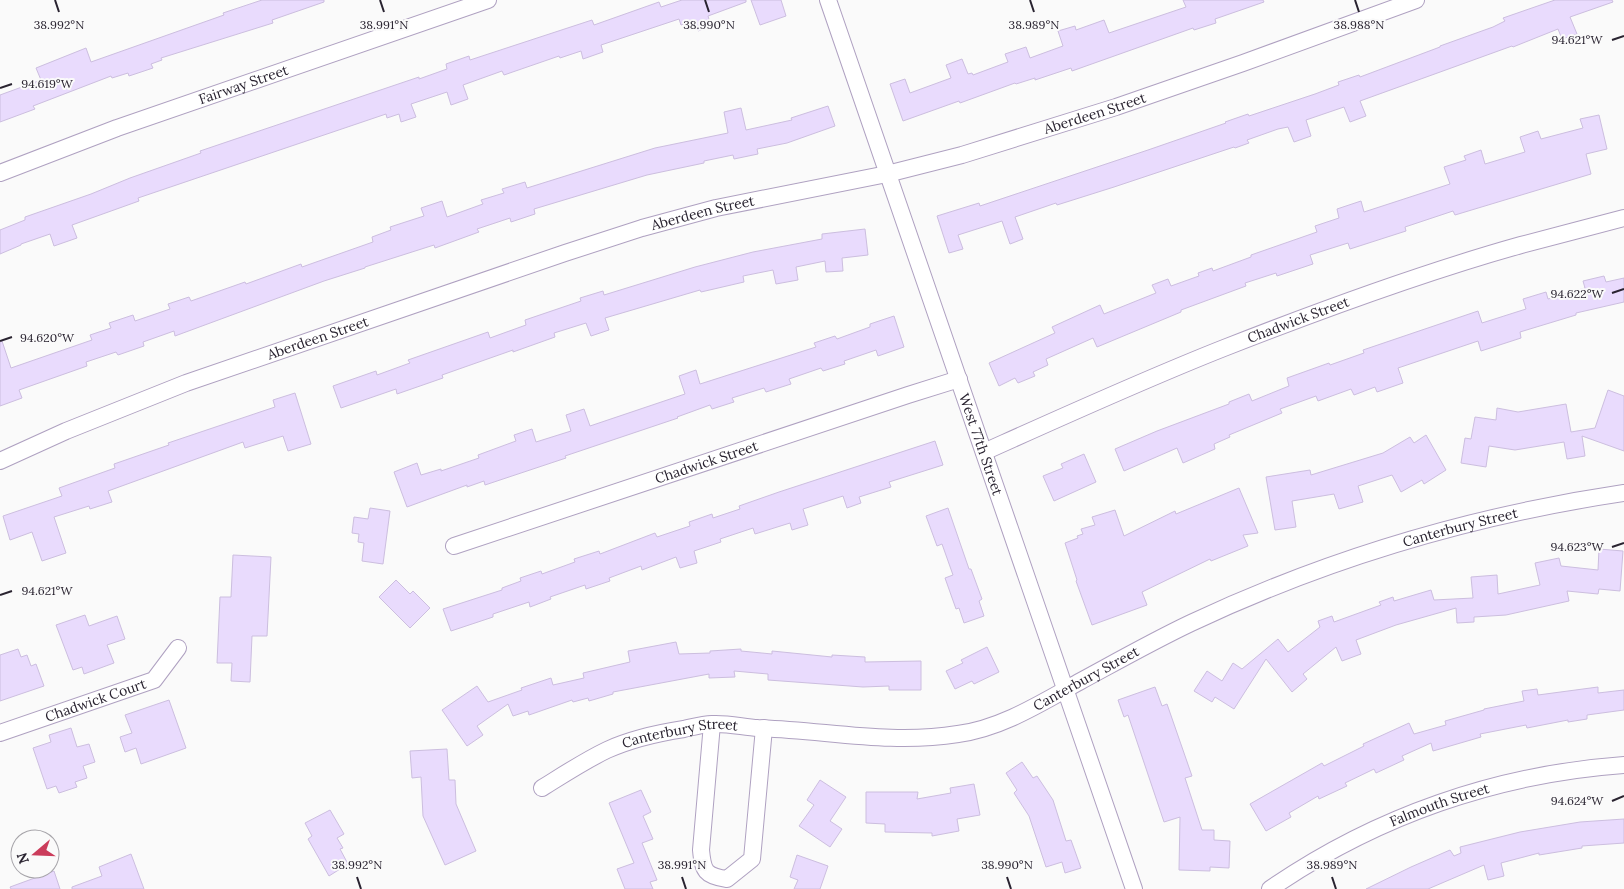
<svg xmlns="http://www.w3.org/2000/svg" width="1624" height="889" font-family="Lora,serif">
<rect width="100%" height="100%" fill="#fafafa"/>
<path fill="#e9dbfd" stroke="#ccbedf" d="M262 0H324V2L272 20 273 23 161 58 162 60 151 64 153 68 129 76 128 73 112 78 111 76 33 106 35 109 0 122V95L41 80 36 68 86 48 91 62 224 15 223 13Z
M682 0H746V2L708 16 711 26 698 31 694 20 681 25 679 19 601 45 603 52 583 59 581 51 560 58 559 56 504 75 502 71 463 85 468 99 451 105 447 92 411 104 416 117 401 122 399 114 387 118 386 114 138 198 139 201 72 225 77 238 54 246 50 234 21 244V245L0 254V230L25 220V217L91 194 130 178 201 153 200 151 419 77V79L447 69 446 64 469 56 470 60 592 20 594 25 659 2 661 7Z
M751 0H781L786 16 760 25Z
M1183 0H1263L1264 2 1215 19 1216 23 1194 30 1193 28 1072 71 1071 68 1035 80V78L1016 84 1015 83 960 103 959 101 903 121 890 84 905 79 910 93 951 78 946 65 962 59 968 74 972 73 973 75 1008 62 1005 54 1026 47 1030 58 1063 46 1058 31 1075 26 1076 30 1104 20 1109 33 1186 7Z
M1555 0H1612L1613 2 1570 17 1577 34 1562 39 1558 29 1513 47 1512 46 1360 101 1366 116 1350 122 1344 107 1306 120 1311 136 1294 142 1288 127 1278 129 1247 140 1249 143 1235 148 1234 147 1114 187 1057 205 1056 203 1015 217 1023 239 1010 244 1002 221 958 235 963 249 949 253 937 216 979 203 980 206 1148 150 1226 123 1225 122 1248 114 1249 116 1315 94 1339 85 1338 82 1359 75 1360 77 1440 47V46L1493 27 1505 21 1503 18Z
M828 106 835 126 787 143 757 149 758 154 734 159 733 155 704 161V163L647 175 534 209 535 214 511 222 510 218 477 229 479 232 435 248 434 245 365 267V268L324 281 175 336 174 331 143 342 144 346 118 355 116 352 86 362 87 366 19 390 22 398 0 406V342L2 341 11 368 92 340 90 335 111 328 109 323 133 315 135 321 170 309 168 304 189 297 191 301 245 282 246 284 301 264 302 267 373 242 372 237 391 230 390 227 424 216 421 208 442 201 447 217 483 204 481 200 504 193 502 189 525 182 527 188 655 148 728 133 724 112 741 108 746 130 792 120 791 118Z
M1599 115 1607 149 1586 154 1591 174 1455 215 1453 211 1405 227 1406 231 1350 249 1348 243 1310 255 1313 264 1277 276 1276 273 1245 283 1246 286 1181 310V312L1097 347 1093 338 1046 359 1048 365 1033 372 1035 376 1018 383 1015 378 999 386 989 363 1055 333 1052 327 1100 305 1104 314 1156 293 1152 285 1168 279 1171 286 1199 276 1198 273 1212 268 1213 271 1251 257V255L1317 232 1315 226 1339 218 1337 209 1361 201 1364 212 1450 184 1444 167 1466 160 1464 156 1481 150 1485 164 1525 152 1520 137 1538 131 1541 139 1583 128 1580 119Z
M865 229 868 255 842 258 843 271 826 272 825 261 796 267 798 280 776 284 773 270 743 276 744 282 701 292 700 290 605 318 609 330 591 336 586 323 554 333 555 337 513 352V350L442 375 443 378 397 394 396 389 341 408 333 386 376 371 377 375 410 363 408 360 488 332 490 338 526 325 525 320 581 301 580 298 603 291 604 295 695 267 753 252 822 239V234Z
M1604 276 1606 282 1624 278V302L1576 313V315L1520 332 1521 338 1481 351 1478 341 1398 368 1403 383 1377 392 1375 387 1354 395 1351 389 1318 401 1316 396 1280 409 1282 413 1229 435 1230 437 1214 444 1215 449 1183 463 1177 448 1124 471 1115 449 1157 431 1229 404V402L1249 394 1252 401 1289 386 1287 378 1329 363 1330 365 1364 353 1363 350 1478 311 1482 323 1526 309 1523 299 1546 292 1548 299 1585 288 1583 281Z
M894 316 904 347 878 356 876 350 844 361 845 364 823 371 821 368 789 379 791 384 766 392 764 388 732 398 734 402 712 409 710 405 677 417 678 418 565 456 566 458 485 485 484 481 467 487V485L407 507 394 472 417 463 421 475 441 469V471L479 458 478 455 516 441 514 435 532 429 536 442 571 431 566 415 584 409 590 426 685 394 679 376 696 370 700 384 816 347 814 343 835 336 837 339 870 327V324Z
M1608 390 1624 396V451L1582 436 1585 456 1567 459 1564 442 1515 450 1489 446 1486 467 1461 463 1465 438 1471 439 1475 417 1496 420 1497 408 1518 412 1566 404 1571 432 1595 428Z
M295 393 311 444 288 451 283 436 245 448 243 442 108 491 112 502 90 509 89 506 54 517 66 553 42 561 32 532 10 540 3 516 62 496 59 488 115 468 114 464 169 445 168 443 275 407 273 400Z
M1426 435 1446 470 1424 484 1422 480 1401 492 1392 475 1358 486 1363 502 1339 509 1334 494 1292 501 1296 527 1275 530 1266 477 1310 470 1311 475 1383 453 1410 437 1414 443Z
M935 441 943 465 889 482 891 487 859 497 861 503 847 508 843 496 803 509 808 525 792 530 790 523 755 534 753 528 720 539 721 542 694 551 697 563 680 568 676 557 642 570 641 566 609 578 610 581 586 589 585 585 550 597 551 599 530 607 529 602 493 614V617L451 631 443 609 502 590V588L521 581 520 578 541 571 542 574 575 562 574 559 599 551 600 554 655 533 657 537 690 526 689 522 712 514 713 518 740 509 739 506 779 492Z
M1084 454 1096 482 1054 501 1043 476 1063 468 1061 464Z
M1239 488 1258 533 1243 535 1248 546 1211 561 1210 559 1142 592 1147 605 1092 625 1076 581 1077 580 1065 543 1078 538 1077 536 1083 534 1081 529 1095 525 1092 517 1115 510 1124 536 1175 511 1176 514Z
M370 508 390 511 383 564 362 561 364 543 358 542 359 534 352 533 354 517 368 519Z
M948 508 969 569H971L982 599 979 601 984 616 964 623 959 608 956 609 945 578 953 575 942 544 937 546 926 516Z
M1599 549 1623 551 1620 591 1599 589 1598 594 1567 591 1569 601 1506 615 1474 617V622L1457 623 1456 608 1396 625 1356 640 1361 654 1342 661 1336 647 1303 674 1307 679 1292 692 1266 659 1234 709 1215 697 1212 702 1194 691 1207 671 1222 681 1233 663 1242 669 1278 639 1288 652 1320 627 1318 621 1332 616 1334 622 1381 605 1379 602 1393 597 1394 601 1431 590 1434 600 1473 598 1471 577 1497 575 1498 594 1540 585 1535 563 1559 558 1561 566 1598 570Z
M233 555 271 557 267 636H252L250 682 231 681 232 663H217L220 597H231Z
M396 580 410 594 413 591 430 608 410 628 379 597Z
M85 615 89 626 117 616 125 639 107 645 114 663 84 674 82 667 73 670 56 625Z
M676 642 679 654 710 653V651L741 649V651L772 654V651L832 657V655L865 657V662L921 661V690H889V686L863 687 768 680V674L734 671 735 677 709 678V674L613 692V694L589 701 588 698 573 702 572 700 529 715 528 711 513 716 508 704 477 726 483 735 467 746 442 710 477 686 488 702 522 690 521 688 551 678 553 685 584 678 583 673 630 662 628 651Z
M987 647 999 672 974 684 972 681 955 689 946 671 963 663 961 660Z
M18 649 21 657 27 655 31 666 36 664 44 686 0 701V655Z
M1155 687 1162 706 1167 704 1192 776 1185 778 1202 830H1214V840L1230 841 1229 868 1210 867V871L1179 870 1180 817 1164 822 1128 715 1124 717 1118 700Z
M1598 687V693L1624 690V710L1587 715V719L1568 722V720L1527 728 1526 725 1480 734 1481 737 1433 751 1431 743 1402 756 1404 760 1376 773 1374 769 1345 783 1347 786 1319 799 1318 796 1289 813 1291 817 1266 831 1250 804 1322 763 1324 766 1364 746 1363 744 1409 723 1414 734 1446 725 1445 721 1484 710V709L1524 701 1522 691 1537 689 1538 695Z
M169 700 186 748 141 764 136 748 125 752 120 737 132 733 125 715Z
M71 728 77 747 89 744 95 762 83 766 87 778 75 782 77 787 59 793 56 786 47 789 33 748 51 742 49 735Z
M447 749 449 780H455L456 804 476 851 445 865 423 816 421 777 412 778 410 751Z
M1022 762 1033 778 1037 776 1053 800 1066 841 1071 840 1081 868 1065 873 1062 862 1046 867 1029 816 1014 793 1017 790 1006 773Z
M820 780 846 797 830 821 842 829 830 847 799 826 814 805 807 800Z
M974 784 980 815 957 819 959 831 932 836V833L885 832V824L866 823V792H918L917 799 951 793 950 788Z
M641 790 651 812 643 816 653 839 642 843 657 880 650 882 653 889H625L617 869 634 863 609 803Z
M330 810 344 834 337 838 343 848 340 849 348 864 329 876 308 839 312 836 305 823Z
M1624 819V843L1582 846V848L1539 855V853L1501 863 1504 876 1488 880 1484 865 1428 889H1366L1411 867 1450 850 1454 856 1461 853 1460 847 1520 832 1580 822Z
M131 854 144 889H72V887L102 876 99 867Z
M797 855 828 866 820 889H794L798 880 790 877Z
M54 871 60 889H11L10 887Z"/>
<g fill="none" stroke-linecap="round" stroke-linejoin="round">
<defs>
<g id="minor">
<path id="s1" d="M828 0 1134 889"/>
<path id="s2" d="M0 173 117 128 488 0"/>
<path id="s3" d="M984 452C1064 416 1143 380 1224 348 1321 310 1421 273 1521 245 1555 236 1590 227 1624 218"/>
<path id="s4" d="M0 461 66 431 186 383 565 253 642 228 716 208 887 174 962 155 1116 107 1243 63 1416 0"/>
<path id="s5" d="M454 546 908 395 959 379"/>
<path d="M712 724 701 850C703 871 705 876 727 879L752 859 764 728"/>
<path id="s6" d="M0 733 154 680 178 648"/>
<path id="s7" d="M542 788C563 775 584 761 607 750 631 739 658 733 684 729 693 727 703 724 712 724 727 723 743 727 758 728 826 730 889 745 958 734 1002 728 1041 703 1079 682 1116 662 1153 641 1191 623 1327 559 1475 515 1624 493"/>
<path id="s8" d="M1270 889C1376 816 1497 774 1624 765"/>
</g>
</defs>
<use href="#minor" stroke="#afa1c1" stroke-width="18"/>
<use href="#minor" stroke="#fff" stroke-width="16"/>
</g>
<path fill="none" stroke="#292330" stroke-width="2" d="M55 0 59 12M380 0 384 12M705 0 709 12M1030 0 1034 12M1355 0 1359 12M1612 40 1624 36M0 88 12 84M1612 293 1624 289M0 341 12 337M1612 547 1624 543M0 595 12 591M1612 801 1624 796M357 877 361 889M682 877 686 889M1007 877 1011 889M1332 877 1336 889"/>
<g text-anchor="middle" dominant-baseline="central" stroke-width="4" stroke-linejoin="round" paint-order="stroke">
<g font-size="14" fill="#292330" stroke="#fafafa">
<text stroke="none"><textPath href="#s2" startOffset="259">Fairway Street</textPath></text>
<text stroke="none"><textPath href="#s4" startOffset="1151">Aberdeen Street</textPath></text>
<text stroke="none"><textPath href="#s4" startOffset="746">Aberdeen Street</textPath></text>
<text stroke="none"><textPath href="#s3" startOffset="341">Chadwick Street</textPath></text>
<text stroke="none"><textPath href="#s4" startOffset="341">Aberdeen Street</textPath></text>
<text stroke="none"><textPath href="#s1" startOffset="470">West 77th Street</textPath></text>
<text stroke="none"><textPath href="#s5" startOffset="266">Chadwick Street</textPath></text>
<text stroke="none"><textPath href="#s7" startOffset="976">Canterbury Street</textPath></text>
<text stroke="none"><textPath href="#s7" startOffset="571">Canterbury Street</textPath></text>
<text stroke="none"><textPath href="#s6" startOffset="101">Chadwick Court</textPath></text>
<text stroke="none"><textPath href="#s7" startOffset="151">Canterbury Street</textPath></text>
<text stroke="none"><textPath href="#s8" startOffset="190">Falmouth Street</textPath></text>
</g>
</g>
<g font-size="12" text-anchor="middle" fill="#292330" stroke="#fafafa" stroke-width="4" stroke-linejoin="round" paint-order="stroke">
<text x="59" y="29">38.992°N</text>
<text x="384" y="29">38.991°N</text>
<text x="709" y="29">38.990°N</text>
<text x="1034" y="29">38.989°N</text>
<text x="1359" y="29">38.988°N</text>
<text x="1577" y="44">94.621°W</text>
<text x="47" y="88">94.619°W</text>
<text x="1577" y="298">94.622°W</text>
<text x="47" y="342">94.620°W</text>
<text x="1577" y="551">94.623°W</text>
<text x="47" y="595">94.621°W</text>
<text x="1577" y="805">94.624°W</text>
<text x="357" y="869">38.992°N</text>
<text x="682" y="869">38.991°N</text>
<text x="1007" y="869">38.990°N</text>
<text x="1332" y="869">38.989°N</text>
</g>
<g transform="translate(35 854) rotate(251)"><circle r="24" fill="#fafafa" stroke="#a6a4a9"/>
<path d="M0-4L9 19L0 12L-9 19Z" fill="#cb3c5b"/>
<text y="-8" font-size="14" font-weight="bold" text-anchor="middle" fill="#292330">N</text>
</g>
</svg>
